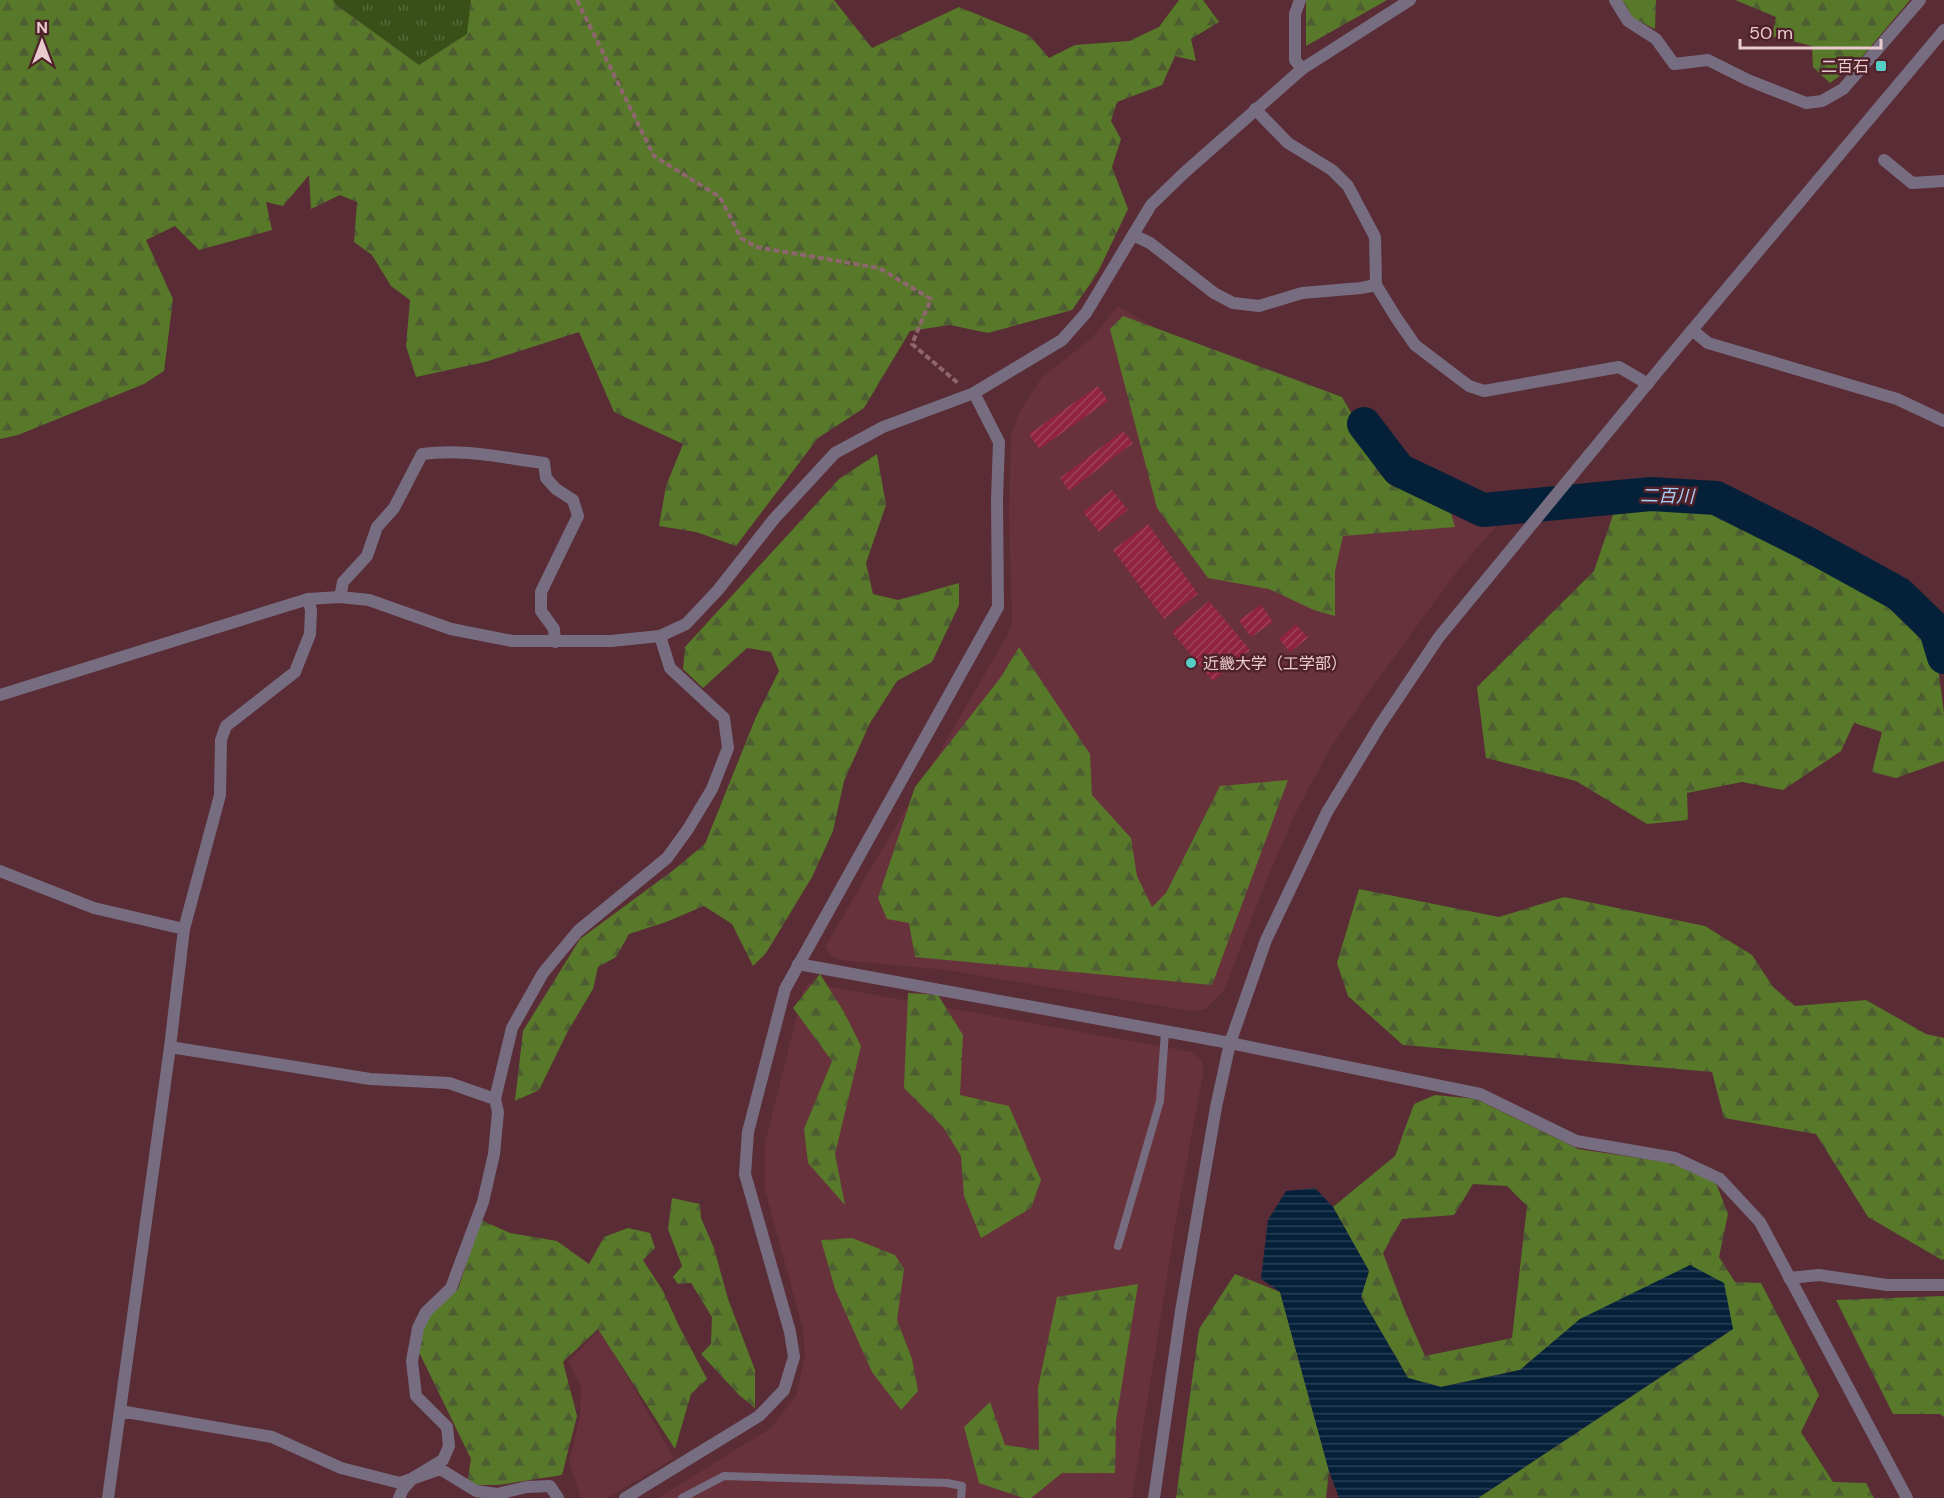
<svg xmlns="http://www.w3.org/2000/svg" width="1944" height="1498" font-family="'DM Sans','Noto Sans JP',sans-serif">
<defs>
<pattern id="grass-tufts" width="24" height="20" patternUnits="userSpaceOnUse" patternTransform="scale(1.5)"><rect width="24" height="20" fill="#395118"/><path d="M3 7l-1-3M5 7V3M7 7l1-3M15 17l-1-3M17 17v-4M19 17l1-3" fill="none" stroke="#566939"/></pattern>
<pattern id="forest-firs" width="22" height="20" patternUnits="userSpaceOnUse" patternTransform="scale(1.5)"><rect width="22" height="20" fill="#577929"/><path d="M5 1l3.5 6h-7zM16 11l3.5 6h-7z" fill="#4f5e32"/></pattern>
<pattern id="water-rules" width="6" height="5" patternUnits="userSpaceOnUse" patternTransform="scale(1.5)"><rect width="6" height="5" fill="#052139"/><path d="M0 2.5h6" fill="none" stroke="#294055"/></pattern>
<pattern id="building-hatch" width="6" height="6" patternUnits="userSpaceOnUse" patternTransform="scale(1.5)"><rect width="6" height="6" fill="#8f2341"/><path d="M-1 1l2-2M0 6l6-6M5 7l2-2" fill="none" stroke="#9f425b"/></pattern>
</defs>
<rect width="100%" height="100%" fill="#5a2c35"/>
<path fill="#68323c" d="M1118 306 1477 515 1503 518 1456 573 1372 687 1331 747 1297 810 1268 876 1224 990 1205 1009 1191 1011 947 970 840 960 831 955 825 947 1006 638 1012 622 1009 516 1011 437 1018 414 1042 377 1092 338Z
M809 983 1192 1052 1202 1060 1203 1074 1177 1214 1132 1498H658L771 1428 796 1395 805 1356 803 1329 765 1190V1143L803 991Z
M600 1330 674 1458 607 1498H581L569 1462 580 1416 581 1386 568 1362Z"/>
<path fill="url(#grass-tufts)" d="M333 0H471L468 34 419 65 335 4Z"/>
<path fill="url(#forest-firs)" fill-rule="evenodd" d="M0 0H333L335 4 419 65 467 34 471 0H834L872 48 959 7 1030 36 1049 58 1075 45 1129 41 1159 27 1179 0H1203L1219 22 1191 39 1196 61 1175 56 1162 85 1117 102 1111 121 1121 139 1112 167 1128 209 1097 274 1072 310 988 333 950 325 910 331 864 408 818 438 736 546 696 532 659 526 666 486 683 444 614 412 579 332 485 362 416 377 406 346 410 300 391 286 372 255 354 242 357 202 340 195 311 209 309 175 283 206 266 202 272 230 199 250 175 226 146 240 173 299 164 371 144 384 18 435 0 439Z
M1306 0H1387L1306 46Z
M1616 0H1656L1655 29 1630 17Z
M1735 0H1910L1856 64 1830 83 1813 67 1812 46 1772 36 1776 17Z
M1123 316 1342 397 1358 425 1397 476 1450 510 1455 527 1343 536 1335 571V616L1314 610 1269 589 1208 578 1157 508 1110 329Z
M877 454 886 505 866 563 873 594 898 600 959 583V605L932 662 897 681 870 723 844 781 833 831 812 877 766 953 753 966 732 924 704 906 666 922 629 934 616 957 598 967 593 989 568 1031 539 1090 515 1101 523 1031 580 939 671 872 705 844 756 717 779 671 771 652 747 648 703 688 683 669 685 647 839 479Z
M1619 497 1690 498 1788 529 1876 577 1934 636 1944 713V761L1896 778 1872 772 1882 732 1854 723 1841 751 1783 790 1742 782 1687 793 1688 820 1647 824 1576 781 1486 758 1477 687 1594 571Z
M1019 647 1090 754 1092 795 1131 838 1137 876 1152 907 1166 893 1220 786 1288 780 1212 985 915 957 909 923 887 919 878 898 915 787 1001 677Z
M1359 889 1499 917 1564 897 1705 926 1752 955 1773 987 1795 1006 1866 1000 1926 1034 1944 1038V1259L1942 1260 1868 1217 1816 1134 1724 1118 1712 1072 1403 1045 1348 996 1337 963Z
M820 974 844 1012 861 1046 835 1154 845 1205 808 1163 804 1129 832 1061 793 1008Z
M908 993 938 995 963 1035 960 1095 1009 1106 1041 1180 1031 1208 981 1238 964 1196 961 1156 943 1127 904 1088Z
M1435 1095 1476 1099 1578 1149 1672 1163 1716 1183 1728 1214 1719 1257 1735 1282 1761 1283 1819 1395 1801 1432 1833 1482 1866 1483 1874 1498H1478L1733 1329 1580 1319 1520 1370 1441 1387 1408 1378 1361 1297 1369 1271 1333 1207 1395 1156 1414 1104ZM1473 1184 1507 1186 1527 1206 1512 1338 1425 1356 1405 1311 1383 1253 1402 1219 1454 1215Z
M672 1198 700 1204 701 1218 714 1248 728 1299 755 1370V1408L739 1395 701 1354 711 1344 712 1317 691 1283 678 1284 673 1277 682 1266 668 1229Z
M481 1220 510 1233 557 1241 589 1264 604 1237 628 1228 650 1233 655 1248 643 1260 663 1291 679 1326 707 1379 691 1394 675 1449 598 1329 563 1362 577 1416 562 1475 498 1485H467L471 1459 417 1348 429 1314 458 1289Z
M852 1238 895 1255 904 1269 897 1320 912 1359 918 1391 901 1410 872 1372 835 1289 821 1240Z
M1235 1274 1280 1292 1329 1471 1326 1498H1176L1199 1329Z
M1138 1284 1116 1421 1115 1473H1062L1031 1498H1023L979 1483 964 1427 990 1402 1005 1445 1039 1450 1038 1388 1057 1297Z
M1944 1296V1417L1940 1414H1893L1836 1300Z"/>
<path fill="url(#water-rules)" d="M1315 1188 1333 1207 1369 1271 1361 1297 1408 1378 1441 1387 1520 1370 1580 1319 1690 1265 1724 1283 1733 1329 1478 1498H1339L1329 1471 1280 1292 1261 1279 1268 1220 1286 1191Z"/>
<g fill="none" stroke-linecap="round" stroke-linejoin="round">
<path stroke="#052139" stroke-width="34" d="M1364 424 1399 470 1483 510 1651 494 1716 498 1808 544 1899 594 1936 630 1944 657"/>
</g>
<path fill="url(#building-hatch)" d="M1098 386 1108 401 1039 449 1029 434Z
M1123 431 1133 443 1069 491 1060 478Z
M1112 490 1128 510 1099 532 1083 512Z
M1148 524 1198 594 1164 619 1113 550Z
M1209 601 1250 650 1213 681 1172 632Z
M1261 605 1273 622 1251 637 1239 620Z
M1296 624 1308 638 1290 652 1279 639Z"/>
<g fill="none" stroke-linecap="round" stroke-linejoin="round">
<path stroke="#8e666d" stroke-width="4" stroke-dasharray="6 3" stroke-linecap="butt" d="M577 0 654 156 720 197 741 238 756 247 879 268 931 299 912 344 958 383"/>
<path stroke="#776d80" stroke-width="8" d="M1118 1246 1160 1101 1165 1032
M682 1498 724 1476 947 1483 962 1486 961 1498"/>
<path stroke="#776d80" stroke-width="12" d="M1300 0 1295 14V60L1302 69
M1615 0 1628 21 1656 39 1674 64 1708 60 1748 80 1806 103 1822 101 1843 89 1920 0
M1255 109 1288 143 1332 170 1348 186 1375 237 1376 285 1397 319 1415 345 1469 386 1484 391 1619 367 1648 384
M1884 160 1912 183 1944 181
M1133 235 1150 243 1214 293 1233 303 1259 306 1302 293 1361 288 1376 285
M1692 330 1708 343 1897 399 1944 421
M340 597 343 582 367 556 377 527 394 508 422 454C464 448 503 458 544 463L546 478 556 489 573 500 578 516 541 592V611L554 629 555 642
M0 871 94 908 184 929
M798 964 1230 1043 1480 1094 1576 1141 1675 1158 1720 1179 1760 1222 1907 1498
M170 1047 370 1079 449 1083 495 1099
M1789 1278 1819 1275 1887 1285H1944
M120 1411 272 1437 341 1468 400 1483 440 1469 476 1491 497 1494 527 1487 550 1486 558 1498
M108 1498 170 1047 184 929 220 795 221 740 226 726 295 672 310 634 311 610 308 599
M399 1498 403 1489 413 1478 443 1460 449 1446 447 1427 416 1396 412 1361 418 1328 426 1312 451 1288 483 1202 494 1154 498 1112 495 1099 512 1028 543 973 578 931 667 858 688 829 712 789 728 748 724 718 670 668 660 636
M625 1498 759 1416 784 1390 794 1357 790 1332 745 1174 748 1132 785 989 998 607 997 499 999 442 974 393"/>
<path stroke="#776d80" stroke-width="12" d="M0 695 308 599 340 597 369 600 451 629 512 641H611L660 636 686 624 718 590 774 519 835 453 883 427 974 393 1062 340 1086 313 1151 205 1184 173 1302 69 1410 0
M1154 1498 1181 1311 1216 1107 1230 1043 1266 940 1327 812 1380 725 1439 637 1672 354 1944 30"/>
</g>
<g fill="#55cec5" stroke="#4f212b" stroke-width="2">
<rect x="1875" y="60" width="12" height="12" rx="3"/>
<circle cx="1191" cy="663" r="6"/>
</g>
<g text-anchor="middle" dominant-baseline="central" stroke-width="5" stroke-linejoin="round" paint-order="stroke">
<g font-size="16" fill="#e9cbcf" stroke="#4f212b" text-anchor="end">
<text x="1869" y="66">二百石</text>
<text x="1203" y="663" text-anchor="start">近畿大学（工学部）</text>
</g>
<g font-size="18" font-style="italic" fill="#a9d0f8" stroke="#4f212b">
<text transform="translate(1667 496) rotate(1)">二百川</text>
</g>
</g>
<g transform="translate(42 42)" stroke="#4f212b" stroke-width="4.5" paint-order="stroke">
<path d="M0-4.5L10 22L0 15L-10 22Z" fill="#e9cbcf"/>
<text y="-9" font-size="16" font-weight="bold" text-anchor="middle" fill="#e9cbcf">N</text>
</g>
<path d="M1740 39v9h141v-9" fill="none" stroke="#e9cbcf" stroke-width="3"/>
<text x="1749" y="39" font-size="18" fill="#e9cbcf" stroke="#4f212b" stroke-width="4.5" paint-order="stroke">50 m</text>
</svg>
